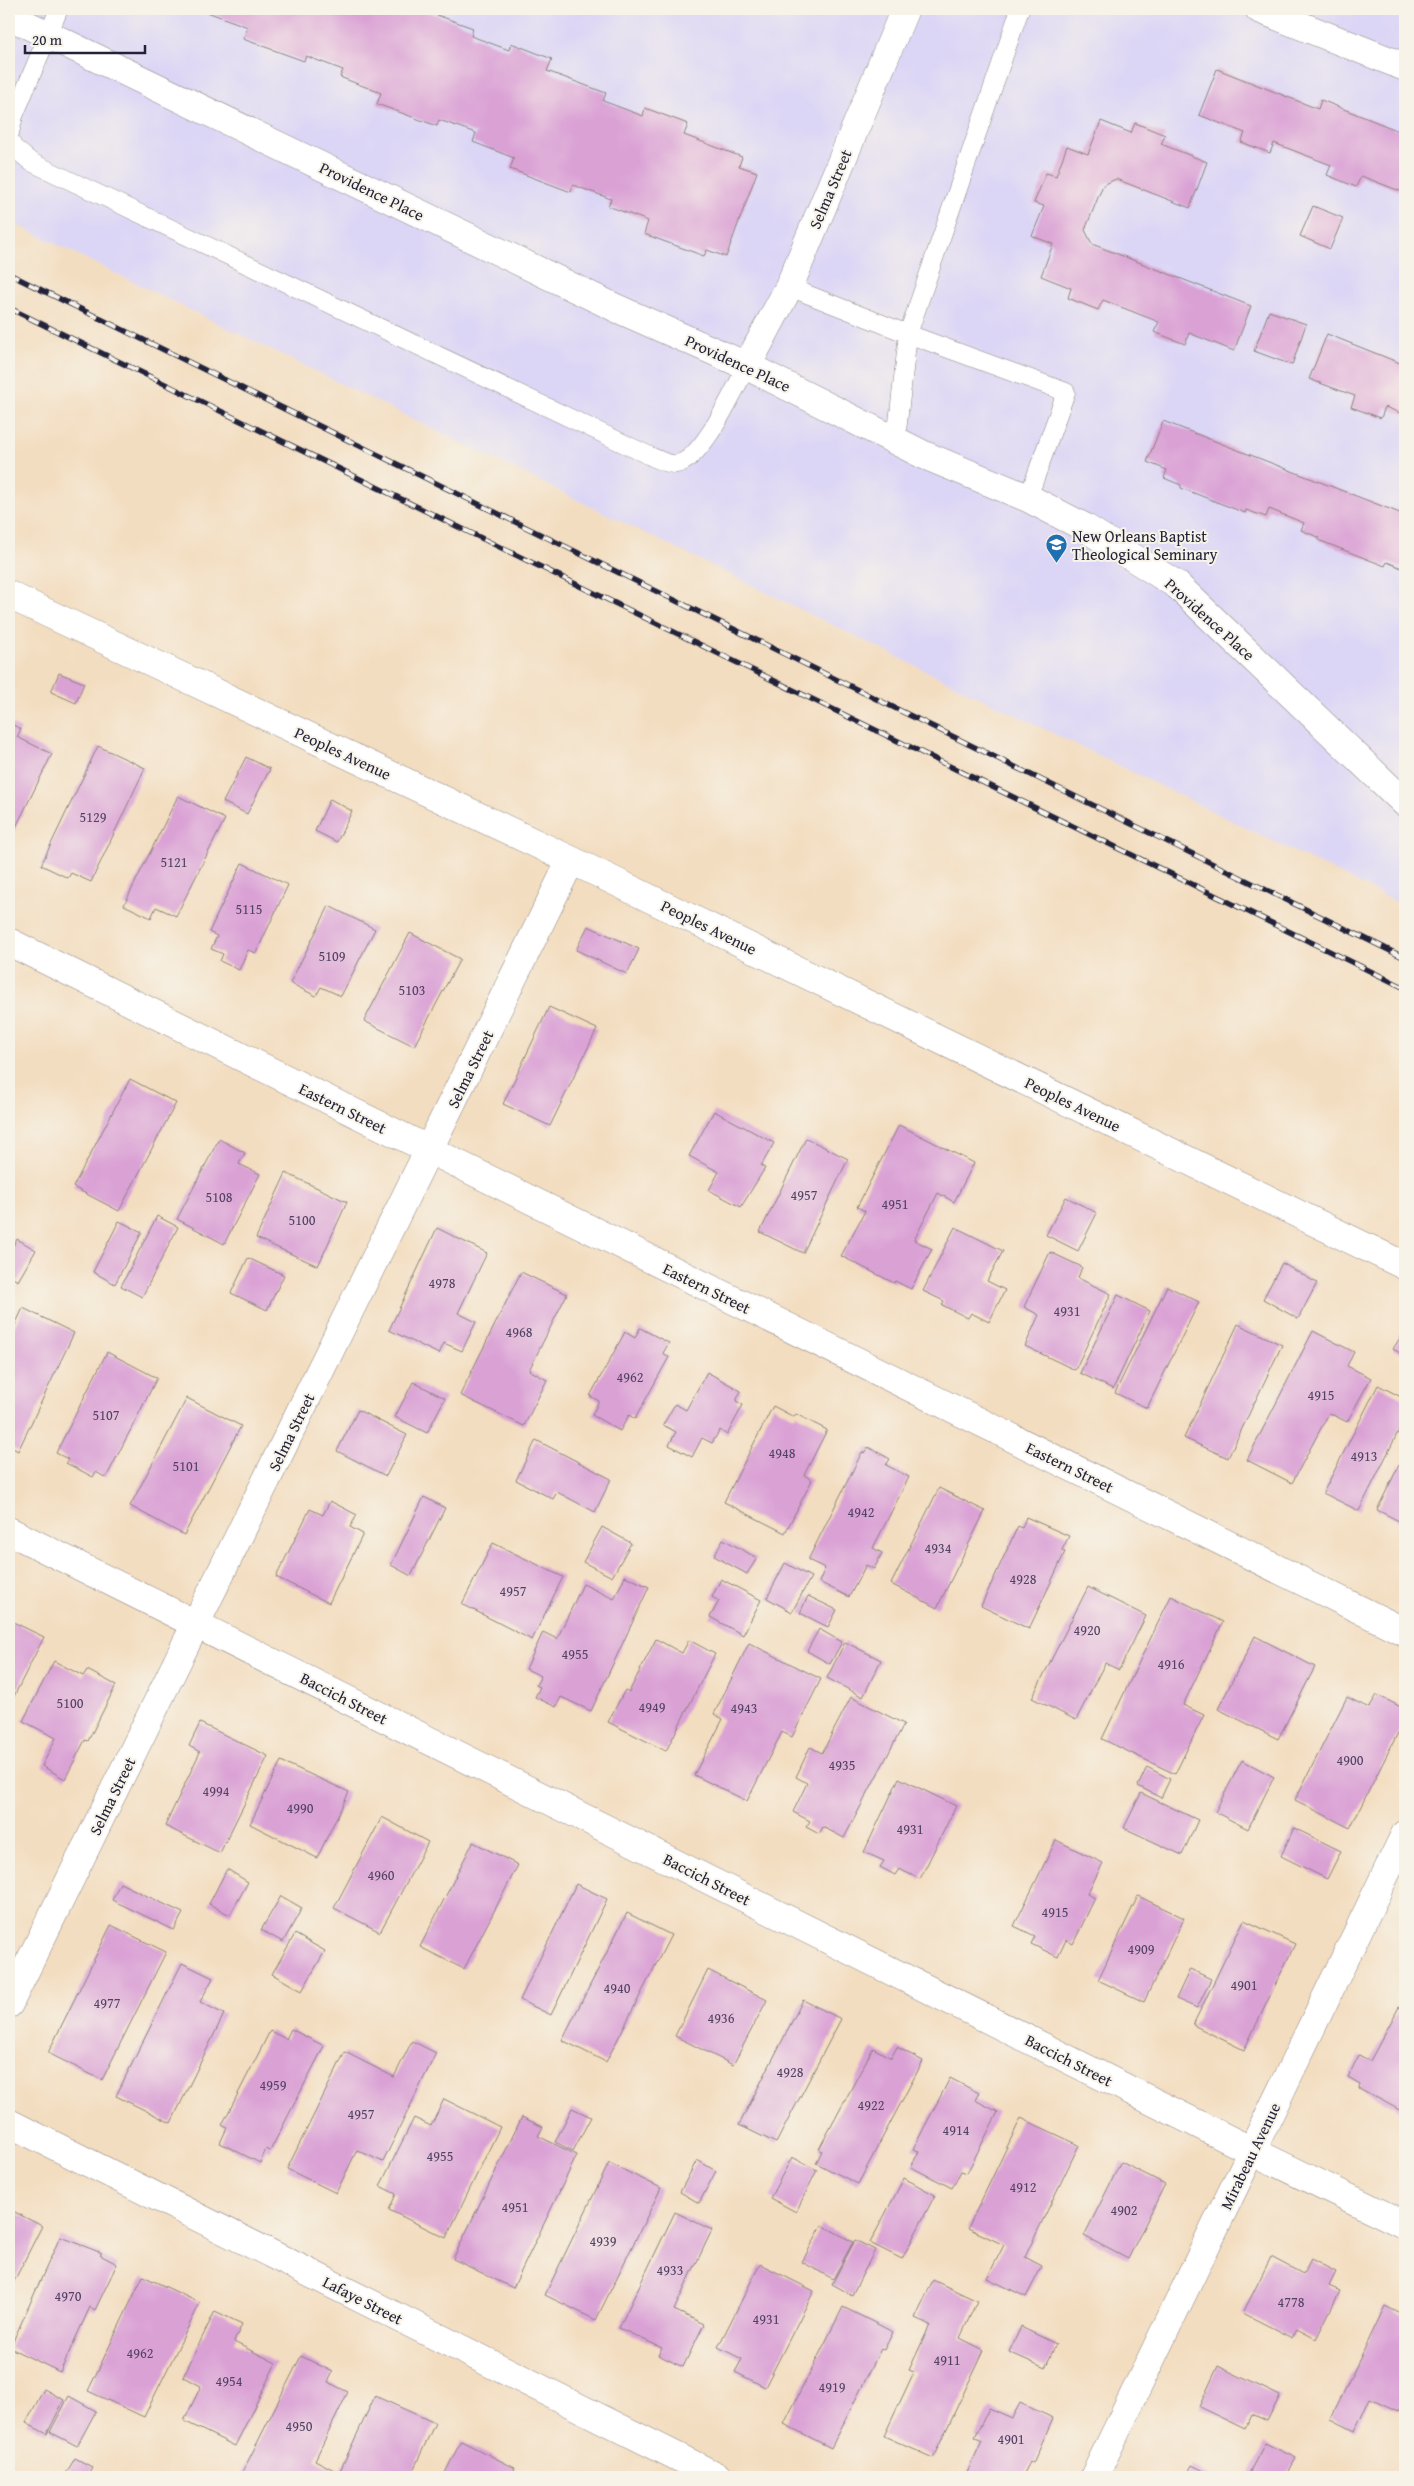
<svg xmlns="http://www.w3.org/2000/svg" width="1414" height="2486" font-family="'Gentium Book Plus',serif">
<rect width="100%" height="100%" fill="#f7f3e8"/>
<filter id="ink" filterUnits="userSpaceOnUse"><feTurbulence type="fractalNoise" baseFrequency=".02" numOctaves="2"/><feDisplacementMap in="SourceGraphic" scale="10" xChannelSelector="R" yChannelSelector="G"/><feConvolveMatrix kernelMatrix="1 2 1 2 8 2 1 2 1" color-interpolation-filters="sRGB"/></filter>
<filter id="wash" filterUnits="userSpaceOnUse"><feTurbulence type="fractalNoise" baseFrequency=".0096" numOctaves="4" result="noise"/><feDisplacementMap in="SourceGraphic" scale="20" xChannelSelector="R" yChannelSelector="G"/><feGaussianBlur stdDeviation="1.12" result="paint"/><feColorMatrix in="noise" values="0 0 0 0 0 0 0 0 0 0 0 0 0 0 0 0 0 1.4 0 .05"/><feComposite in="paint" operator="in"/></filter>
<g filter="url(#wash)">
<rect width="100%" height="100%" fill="#f3ddc0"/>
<path fill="#dcd6f6" d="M9 9H1405V906L9 221Z"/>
<g id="blocks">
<path fill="#daa1d5" d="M208 9H420L473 28 471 36 509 50 511 43 552 59 547 71 606 93 603 101 643 116 645 108 688 124 684 135 742 157 739 166 757 172 726 257 707 250 704 256 644 234 648 221 608 206 611 199 573 185 571 192 510 169 514 158 473 142 476 133 439 120 437 126 377 104 381 93 340 77 343 70 306 56 304 61 243 39 248 27 207 12Z
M1217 69 1318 109 1321 100 1404 133 1405 193 1361 176 1356 187 1327 175 1331 165 1274 143 1270 153 1241 142 1245 133 1199 115Z
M1101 121 1131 133 1135 123 1165 135 1161 144 1207 162 1190 208 1116 179 1103 185 1085 230 1092 244 1251 306 1234 351 1189 333 1185 344 1154 332 1159 322 1103 300 1098 310 1068 298 1071 288 1041 276 1053 244 1032 236 1044 206 1034 203 1046 173 1056 176 1067 146 1088 154Z
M1313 206 1343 218 1330 249 1300 236Z
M1269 311 1306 324 1292 365 1254 351Z
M1327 334 1405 365V415L1385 407 1381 418 1351 407 1355 396 1309 379Z
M1163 421 1405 515 1404 569 1387 562 1385 566 1318 540 1320 538 1301 530 1304 523 1269 509 1266 517 1246 510 1245 513 1181 488V485L1164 478 1167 470 1147 462Z
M59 673 84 683 76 703 51 692Z
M9 723 21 729 17 737 52 754 12 835 9 833Z
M98 746 145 768 91 882 71 873 68 878 41 865Z
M246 757 270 769 247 814 223 802Z
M178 796 225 819 176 916 156 907 151 918 124 905Z
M330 799 352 811 337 842 315 831Z
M242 863 288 885 256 953 248 950 239 970 220 961 223 954 211 949 217 936 209 932Z
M329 906 375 929 341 996 321 987 316 996 290 983Z
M588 926 639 949 627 974 576 950Z
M410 933 460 959 414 1046 364 1021Z
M549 1007 597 1029 550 1126 503 1104Z
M130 1079 176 1103 119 1211 73 1187Z
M714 1111 774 1143 761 1166 765 1168 741 1207 709 1190 719 1172 689 1156Z
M899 1125 974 1163 954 1202 938 1193 914 1240 932 1249 911 1289 895 1281 894 1283 841 1256 865 1211 857 1207Z
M806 1138 848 1159 803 1253 760 1232Z
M219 1139 245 1153 239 1164 260 1174 224 1244 177 1219Z
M286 1173 347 1202 318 1266 256 1238Z
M1066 1197 1097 1213 1078 1251 1046 1235Z
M157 1216 178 1227 142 1297 121 1286Z
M119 1221 142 1232 115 1284 93 1272Z
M955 1227 1003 1251 987 1281 1005 1290 989 1322 971 1313 968 1318 942 1305 944 1301 923 1291Z
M437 1228 487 1253 458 1313 476 1322 462 1351 444 1343 439 1354 389 1330Z
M17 1239 36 1250 18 1281 9 1276V1253Z
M1050 1252 1082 1267 1078 1278 1111 1294 1075 1370 1025 1346 1039 1315 1024 1307Z
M248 1258 284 1275 267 1310 231 1293Z
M1282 1263 1317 1283 1298 1319 1263 1299Z
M521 1272 567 1294 529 1370 547 1380 524 1426 460 1395Z
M1167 1286 1199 1302 1147 1408 1115 1393Z
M1118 1295 1150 1311 1113 1389 1080 1373Z
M23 1308 74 1333 18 1451 9 1446V1338Z
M1238 1324 1282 1345 1228 1458 1184 1438Z
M640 1328 669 1343 663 1353 669 1357 635 1419 629 1415 620 1431 592 1415 599 1401 590 1396 625 1332 635 1338Z
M1405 1330V1356L1393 1349Z
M1313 1331 1354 1352 1347 1366 1371 1378 1347 1422 1329 1413 1292 1483 1247 1460Z
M107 1352 157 1378 106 1478 96 1472 93 1477 66 1463 68 1459 56 1453Z
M707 1372 741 1391 736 1401 743 1405 727 1435 720 1430 712 1443 702 1438 692 1457 669 1445 676 1432 663 1425 675 1404 686 1410Z
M413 1382 445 1398 427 1433 395 1417Z
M1378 1385 1405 1399V1418L1359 1511 1323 1493Z
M187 1398 241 1426 184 1535 130 1506Z
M773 1406 794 1417 796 1414 827 1430 804 1475 812 1480 785 1533 724 1502Z
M358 1410 407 1435 386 1476 337 1451Z
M536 1440 611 1479 595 1512 557 1492 553 1499 516 1480Z
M868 1447 890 1459 886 1465 909 1477 873 1548 882 1553 874 1569 866 1565 849 1597 819 1582 825 1568 808 1560 862 1452 864 1453Z
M1399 1465 1405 1468V1524L1377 1510Z
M939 1488 985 1511 937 1608 891 1584Z
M424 1497 445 1508 411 1576 391 1565Z
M330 1501 357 1515 350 1527 363 1534 329 1603 276 1577 310 1509 323 1515Z
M1026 1517 1069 1536 1062 1550 1065 1552 1029 1629 981 1606 1018 1526 1022 1528Z
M602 1527 631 1543 612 1577 583 1562Z
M723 1539 757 1558 747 1574 714 1556Z
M493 1543 563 1577 532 1640 462 1604Z
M785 1563 811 1577 792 1612 767 1598Z
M625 1576 649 1587 591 1711 561 1697 556 1707 535 1697 540 1687 536 1685 541 1676 526 1669 543 1632 557 1639 583 1584 614 1599Z
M721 1579 761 1600 743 1635 710 1617 719 1601 712 1597Z
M1088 1587 1146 1616 1119 1670 1105 1663 1076 1720 1032 1698Z
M808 1596 837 1610 828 1627 800 1613Z
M1171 1596 1223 1622 1183 1705 1204 1715 1175 1774 1102 1739Z
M9 1620 44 1637 9 1706Z
M819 1629 842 1642 830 1664 807 1651Z
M1255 1636 1315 1667 1278 1739 1218 1709Z
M656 1639 682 1653 689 1640 715 1654 666 1751 608 1722 625 1690 629 1692Z
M845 1642 881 1660 863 1697 827 1678Z
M749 1643 821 1679 792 1737 782 1732 747 1801 694 1775 723 1719 714 1714Z
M54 1661 83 1676 87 1670 116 1685 88 1741 85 1740 65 1779 42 1766 56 1738 23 1721Z
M1377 1695 1405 1709V1719L1350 1828 1295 1800 1347 1697 1369 1708Z
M851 1697 904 1724 844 1838 823 1827 819 1834 806 1827 810 1821 793 1812 807 1783 796 1777 810 1747 822 1753Z
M200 1723 268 1756 220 1853 165 1826 200 1752 189 1746Z
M1242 1760 1274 1777 1248 1829 1215 1812Z
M281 1761 349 1792 317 1858 250 1824Z
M1147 1767 1170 1779 1161 1798 1138 1786Z
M899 1778 956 1806 920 1879 899 1869 895 1875 880 1867 884 1861 864 1852Z
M1141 1793 1198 1820 1182 1855 1124 1828Z
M382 1817 428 1842 380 1932 334 1908Z
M1294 1828 1341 1851 1327 1879 1281 1856Z
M1056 1840 1103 1863 1087 1894 1095 1898 1073 1944 1066 1940 1058 1957 1031 1944 1035 1936 1014 1926Z
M473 1842 518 1865 464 1969 420 1947Z
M227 1869 248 1882 230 1915 209 1904Z
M120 1883 183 1913 174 1930 112 1900Z
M576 1884 607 1899 551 2015 520 2000Z
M281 1896 302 1908 283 1942 261 1930Z
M1138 1896 1184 1918 1144 2002 1098 1980Z
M627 1913 671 1935 606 2062 562 2040Z
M1244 1920 1295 1944 1244 2050 1193 2025Z
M111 1925 166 1952 102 2080 48 2053Z
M295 1934 325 1951 302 1991 272 1974Z
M182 1963 213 1978 200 2002 224 2014 171 2123 116 2096Z
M1190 1969 1211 1979 1197 2008 1176 1999Z
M708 1970 767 2000 733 2065 675 2036Z
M803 2000 841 2019 776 2143 739 2125Z
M1399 2007 1405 2010V2113L1359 2088 1360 2084 1348 2077 1359 2055 1370 2061Z
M291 2029 324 2046 270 2151 266 2149 260 2163 220 2143 227 2128 222 2125 270 2031 286 2039Z
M412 2041 436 2053 383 2162 357 2150 336 2193 287 2169 345 2052 394 2077Z
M897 2047 923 2061 858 2184 816 2163 822 2151 819 2149 873 2048 891 2058Z
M950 2078 979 2093 975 2100 998 2112 967 2173 961 2171 952 2188 911 2167 919 2151 913 2149Z
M444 2099 500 2127 446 2238 389 2210 396 2194 380 2186 414 2118 431 2126Z
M572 2108 591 2117 573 2151 555 2142Z
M522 2117 543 2127 538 2136 577 2155 513 2288 453 2259Z
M1021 2118 1079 2145 1025 2257 1042 2266 1026 2297 987 2278 1004 2245 968 2228Z
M792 2157 817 2170 796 2212 770 2198Z
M697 2160 716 2171 699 2203 680 2192Z
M1121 2162 1165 2184 1128 2259 1084 2236Z
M609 2163 661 2188 596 2320 545 2295Z
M904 2178 935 2195 902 2259 870 2243Z
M9 2209 42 2226 9 2291Z
M675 2212 712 2230 674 2310 704 2324 683 2367 658 2355 662 2348 619 2328Z
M822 2225 853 2242 833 2279 802 2262Z
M60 2237 102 2253 100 2255 117 2264 95 2310 90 2307 60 2372 10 2348Z
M855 2240 875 2250 852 2295 832 2284Z
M1271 2257 1303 2274 1311 2259 1336 2272 1329 2286 1340 2291 1316 2339 1297 2329 1292 2338 1243 2313Z
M760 2264 814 2291 765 2387 735 2372 742 2359 718 2347Z
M143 2276 200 2303 144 2417 88 2391Z
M933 2280 977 2301 960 2338 984 2350 933 2458 884 2436 914 2372 909 2370 930 2325 915 2318Z
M1385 2306 1405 2316V2395L1398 2411 1370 2398 1355 2431 1331 2419Z
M843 2307 893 2332 884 2350 881 2349 831 2448 784 2424Z
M215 2311 242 2324 234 2342 276 2363 235 2446 184 2421 201 2386 183 2377Z
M1021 2327 1056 2344 1045 2368 1009 2352Z
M301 2356 333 2372 328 2382 348 2392 315 2460 336 2471 333 2477H240Z
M1218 2366 1280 2396 1267 2421 1252 2414 1245 2429 1199 2407Z
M44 2389 64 2400 47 2434 26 2423Z
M69 2396 96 2411 77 2446 50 2432Z
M375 2396 435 2423 410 2477H337Z
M1020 2403 1053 2418 1033 2463 1030 2462 1022 2477H965L982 2441 975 2437 989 2408 1012 2418Z
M461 2441 515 2468 511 2477H443Z
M1265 2443 1296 2458 1286 2477H1247Z
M75 2458 92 2467 87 2477H64Z
M1192 2465 1216 2477H1186Z"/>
</g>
</g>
<g filter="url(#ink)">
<use href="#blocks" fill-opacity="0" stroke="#8a807e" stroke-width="1"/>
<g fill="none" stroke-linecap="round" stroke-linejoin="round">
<defs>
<path id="lane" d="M9 137 14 116 59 9
M9 138 13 147 31 162 650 456C657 459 669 465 676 464 703 461 734 389 747 366
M789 287 908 334 1066 392 1028 498
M896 440 908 334 1020 9"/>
<path id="street" d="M1259 9 1405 67
M9 16 616 308 747 366 924 455 1028 498 1084 527 1177 585 1405 803
M747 366 789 287 905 9
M9 595 571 860 1405 1266
M9 942 1405 1632
M9 1531 1252 2151 1405 2225
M9 2004 571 860
M9 2123 718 2477
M1094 2477 1405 1834"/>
</defs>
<use href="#lane" stroke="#8a807e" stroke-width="19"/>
<use href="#street" stroke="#8a807e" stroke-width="29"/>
<use href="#lane" stroke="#fff" stroke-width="18"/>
<use href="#street" stroke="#fff" stroke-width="28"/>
<defs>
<path id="rail" d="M9 274 1405 958
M9 308 1405 988"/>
</defs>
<use href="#rail" stroke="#22223b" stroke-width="5.5"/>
<use href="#rail" stroke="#f7f3e8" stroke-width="4" stroke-dasharray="11" stroke-linecap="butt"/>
</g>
</g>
<defs>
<symbol id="university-pin" viewBox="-11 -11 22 30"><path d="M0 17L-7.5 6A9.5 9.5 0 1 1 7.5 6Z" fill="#1f6fb2" stroke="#f7f3e8"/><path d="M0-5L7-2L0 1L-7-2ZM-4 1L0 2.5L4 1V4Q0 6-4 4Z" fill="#fff"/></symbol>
</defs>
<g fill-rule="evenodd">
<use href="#university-pin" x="1044" y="532" width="25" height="34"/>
</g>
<g text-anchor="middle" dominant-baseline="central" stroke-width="4" stroke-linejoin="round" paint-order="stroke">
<g font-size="14" fill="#504262">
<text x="93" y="817">5129</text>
<text x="174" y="862">5121</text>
<text x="249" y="909">5115</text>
<text x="332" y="956">5109</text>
<text x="412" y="990">5103</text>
<text x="804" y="1195">4957</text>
<text x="219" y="1197">5108</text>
<text x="895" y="1204">4951</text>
<text x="302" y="1220">5100</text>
<text x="442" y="1283">4978</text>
<text x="1067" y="1311">4931</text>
<text x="519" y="1332">4968</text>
<text x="630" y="1377">4962</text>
<text x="1321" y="1395">4915</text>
<text x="106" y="1415">5107</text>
<text x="782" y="1453">4948</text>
<text x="1364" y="1456">4913</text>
<text x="186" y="1466">5101</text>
<text x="861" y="1512">4942</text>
<text x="938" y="1548">4934</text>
<text x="1023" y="1579">4928</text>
<text x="513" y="1591">4957</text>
<text x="1087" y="1630">4920</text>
<text x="575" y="1654">4955</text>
<text x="1171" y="1664">4916</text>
<text x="70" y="1703">5100</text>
<text x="652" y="1707">4949</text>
<text x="744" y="1708">4943</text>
<text x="1350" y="1760">4900</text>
<text x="842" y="1765">4935</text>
<text x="216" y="1791">4994</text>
<text x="300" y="1808">4990</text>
<text x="910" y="1829">4931</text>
<text x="381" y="1875">4960</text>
<text x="1055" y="1912">4915</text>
<text x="1141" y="1949">4909</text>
<text x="1244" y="1985">4901</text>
<text x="617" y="1988">4940</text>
<text x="107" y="2003">4977</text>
<text x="721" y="2018">4936</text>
<text x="790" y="2072">4928</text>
<text x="273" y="2085">4959</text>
<text x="871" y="2105">4922</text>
<text x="361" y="2114">4957</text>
<text x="956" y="2130">4914</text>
<text x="440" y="2156">4955</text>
<text x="1023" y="2187">4912</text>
<text x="515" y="2207">4951</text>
<text x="1124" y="2210">4902</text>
<text x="603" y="2241">4939</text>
<text x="670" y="2270">4933</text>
<text x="68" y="2296">4970</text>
<text x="1291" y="2302">4778</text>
<text x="766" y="2319">4931</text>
<text x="140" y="2353">4962</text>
<text x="947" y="2360">4911</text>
<text x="229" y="2381">4954</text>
<text x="832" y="2387">4919</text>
<text x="299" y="2426">4950</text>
<text x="1011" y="2439">4901</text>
</g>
<g font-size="16" fill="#22223b" stroke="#f7f3e8">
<text transform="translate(830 189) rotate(-67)">Selma Street</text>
<text transform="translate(372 191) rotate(26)">Providence Place</text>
<text transform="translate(738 363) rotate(25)">Providence Place</text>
<text transform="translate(1210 619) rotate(42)">Providence Place</text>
<text transform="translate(343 753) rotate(25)">Peoples Avenue</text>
<text transform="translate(709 927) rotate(26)">Peoples Avenue</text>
<text transform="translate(470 1069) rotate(-64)">Selma Street</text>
<text transform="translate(1073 1104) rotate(26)">Peoples Avenue</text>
<text transform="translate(343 1108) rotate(26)">Eastern Street</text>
<text transform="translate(707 1288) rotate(26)">Eastern Street</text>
<text transform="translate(291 1432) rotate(-64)">Selma Street</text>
<text transform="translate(1070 1467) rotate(26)">Eastern Street</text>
<text transform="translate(344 1698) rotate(27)">Baccich Street</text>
<text transform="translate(112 1796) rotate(-64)">Selma Street</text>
<text transform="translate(707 1879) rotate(27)">Baccich Street</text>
<text transform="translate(1069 2060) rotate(27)">Baccich Street</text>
<text transform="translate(1250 2156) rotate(-64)">Mirabeau Avenue</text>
<text transform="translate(363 2300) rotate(27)">Lafaye Street</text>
</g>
<g font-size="16" fill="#22223b" stroke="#f7f3e8" text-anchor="start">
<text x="1072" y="536">New Orleans Baptist<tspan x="1072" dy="18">Theological Seminary</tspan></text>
</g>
</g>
<rect width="1414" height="2486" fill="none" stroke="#f7f3e8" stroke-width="30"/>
<path d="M25 45v8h120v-8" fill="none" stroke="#22223b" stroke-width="2.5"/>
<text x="32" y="45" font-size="15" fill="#22223b" stroke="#f7f3e8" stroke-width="4" paint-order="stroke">20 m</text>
</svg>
